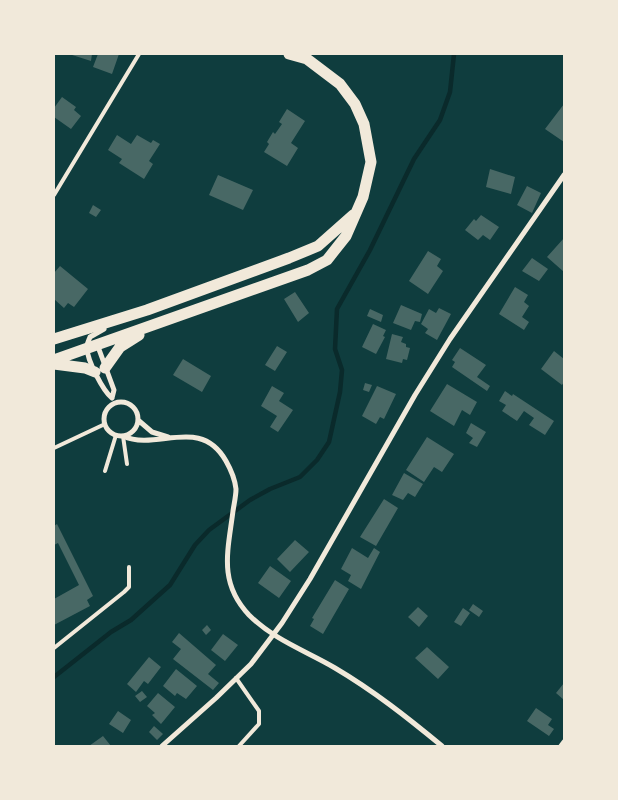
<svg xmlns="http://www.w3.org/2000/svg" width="618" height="800" font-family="'Noto Serif',serif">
<rect width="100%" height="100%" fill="#0f3d3e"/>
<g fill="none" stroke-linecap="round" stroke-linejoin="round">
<path stroke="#0a2a2b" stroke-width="4.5" d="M54 677 111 632 131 620 170 585 195 545 209 530 250 500 270 489 300 477 317 460 329 442 340 392 342 370 335 349 337 309 370 250 414 159 440 120 450 92 454 54"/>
</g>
<path fill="#486865" d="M69 54H92L91 61Z
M98 54H119L112 74 93 67Z
M62 97 76 107 74 110 81 116 71 129 54 117V108Z
M564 104V142L545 129Z
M287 109 305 121 291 143 298 148 287 166 264 152 269 144 267 142 273 132 275 134 282 124 279 122Z
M117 135 131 144 137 135 151 143 153 140 160 144 149 161 153 164 144 179 119 163 122 159 108 150Z
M490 169 515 177 511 194 486 187Z
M218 175 253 190 243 210 209 195Z
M527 186 541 193 532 213 517 205Z
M93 205 101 210 96 217 89 213Z
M481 215 499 227 490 240 483 235 478 240 465 230 474 219 476 221Z
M564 238V272L547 257Z
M428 251 441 259 437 266 443 271 428 294 409 281Z
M532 258 548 269 539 281 522 271Z
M60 266 88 289 74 307 68 303 64 308 54 299V273Z
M515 287 528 295 524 302 529 306 522 317 529 322 524 330 499 314Z
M295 292 309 313 298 322 284 299Z
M401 305 422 314 420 322 415 321 411 330 393 323Z
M439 308 451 314 437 340 425 333 428 329 421 324 429 309 436 313Z
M370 309 383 315 381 322 367 316Z
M373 324 386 330 383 336 385 337 376 354 362 347Z
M392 334 403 337 401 342 406 344V347L410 348 407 360 403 359 402 363 386 359Z
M277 346 287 352 275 371 265 365Z
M460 348 486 365 477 377 490 386 487 391 452 367 455 362 452 360Z
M554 351 564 359V382L562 385 541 369Z
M183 359 211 376 202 392 173 375Z
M365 383 372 385 369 392 363 390Z
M447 384 477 402 470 415 462 410 454 426 430 411Z
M272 386 284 393 279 401 293 410 278 432 270 427 277 416 261 406Z
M377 386 396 394 384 419 380 417 376 424 362 416Z
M505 391 512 396 513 394 554 421 545 435 529 425 534 418 524 411 517 421 502 411 506 405 499 401Z
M471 423 486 432 477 447 469 443 473 438 466 433Z
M427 437 454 454 442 472 434 467 424 482 406 470Z
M404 473 423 484 415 497 408 493 403 500 392 495Z
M384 499 398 508 376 546 360 537Z
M57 524 93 596 87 600 90 606 54 625V599L79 585 58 543 54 545V526Z
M295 540 309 552 290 572 277 559Z
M352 548 368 558 374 548 380 552 361 589 348 581 351 575 341 569Z
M270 566 291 581 279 598 258 583Z
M335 580 349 589 323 634 310 626 314 619 312 618Z
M473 604 483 611 479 617 469 610Z
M418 607 428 616 419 627 408 617Z
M463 608 470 613 461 626 454 622Z
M207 625 211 630 206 635 202 630Z
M179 633 216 665 208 674 219 683 213 690 173 659 181 649 172 642Z
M223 634 238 645 225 661 211 650Z
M427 647 449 667 438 679 415 658Z
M149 657 161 667 148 684 144 681 136 692 127 684Z
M176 669 197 686 186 699 177 693 175 696 163 686Z
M564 683V700L556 693Z
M142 691 147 697 140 702 135 696Z
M158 693 175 707 161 724 152 715 155 713 147 706Z
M536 708 552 719 548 725 554 729 549 736 527 721Z
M118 711 131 720 123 733 109 724Z
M154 726 163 734 157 740 149 732Z
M103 736 111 746H89Z"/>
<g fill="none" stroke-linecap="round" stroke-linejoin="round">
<path stroke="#f1e9da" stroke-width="4" d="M54 195 139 54
M123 436 127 464
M54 448 105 424
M105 471 116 435
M54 648 124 592 129 587V567
M236 678 259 711V724L239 746"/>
<path stroke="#f1e9da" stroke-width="5" d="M104 329 90 337C89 340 86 345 87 348 87 360 103 391 112 398
M97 344 114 390 112 398
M104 419a17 17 0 1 1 34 0a17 17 0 1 1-34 0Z
M138 420 152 432 168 437
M123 436C157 452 200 415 226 461 230 468 235 480 236 489 236 496 234 504 233 511 228 551 218 582 249 615 274 640 306 651 335 668 374 691 408 718 442 746
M162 746 216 698 251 664 282 623 310 579 415 395 450 339 564 175
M561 746 564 742"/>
<path stroke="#f1e9da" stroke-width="11" d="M54 339 147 310 289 258 318 246 353 215
M54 360 308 270 327 260 346 236 363 197 371 162 364 124 355 104 340 84 307 59 289 54
M54 364 85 368 95 372
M105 368 120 347 139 335"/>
</g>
<rect width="618" height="800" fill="none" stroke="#f1e9da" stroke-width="110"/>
</svg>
